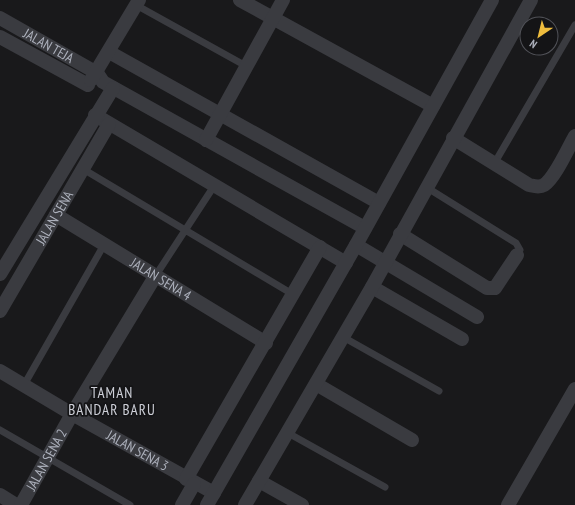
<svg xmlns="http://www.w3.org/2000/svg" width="575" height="505" font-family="'PT Sans Narrow',sans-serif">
<rect width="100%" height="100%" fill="#19191b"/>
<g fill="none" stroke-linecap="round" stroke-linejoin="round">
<path stroke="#3a3b40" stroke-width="7" d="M136 5 246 66
M494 164 575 25
M83 169 294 295
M426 187 516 243 520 250 517 255
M156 275 214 186
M343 337 439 391
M24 385 105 243
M0 430 130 505
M288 433 385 487"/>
<g stroke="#3a3b40" stroke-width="14">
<path d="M240 0 433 106"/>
<path id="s1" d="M0 18 97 73 103 82 365 228"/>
<path d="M0 37 88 85"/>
<path d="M109 52 379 203"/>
<path d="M91 80 139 0"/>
<path d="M95 115 346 263"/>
<path d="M453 138 529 185C534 186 539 188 544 185 555 178 568 148 575 136"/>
<path d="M206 140 283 0"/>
<path id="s2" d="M56 215 266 343"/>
<path d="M400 234 487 288H495L517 255"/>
<path d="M356 245 477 317"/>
<path d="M0 274 113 88"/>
<path d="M372 287 462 339"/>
<path id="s3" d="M0 311 109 124"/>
<path id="s4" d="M0 371 72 414 214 493"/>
<path d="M316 384 412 440"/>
<path d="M186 479 320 247"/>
<path d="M259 481 302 505"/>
<path d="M0 495 16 505"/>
<path id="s5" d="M21 505 72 414 156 275"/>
<path d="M182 505 194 484"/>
<path d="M207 505 356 245 492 0"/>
<path d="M245 505 372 287 531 0"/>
<path d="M508 505 575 389"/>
</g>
</g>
<g text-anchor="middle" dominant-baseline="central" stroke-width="3.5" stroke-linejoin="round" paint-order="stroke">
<g font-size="14" fill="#acb0bb" stroke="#141416">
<text stroke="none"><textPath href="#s1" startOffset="56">JALAN TEJA</textPath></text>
<text stroke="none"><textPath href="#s3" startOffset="108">JALAN SENA</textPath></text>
<text stroke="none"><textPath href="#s2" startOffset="123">JALAN SENA 4</textPath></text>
<text stroke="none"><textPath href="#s4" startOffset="159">JALAN SENA 3</textPath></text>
<text stroke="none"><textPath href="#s5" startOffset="52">JALAN SENA 2</textPath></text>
</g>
<g font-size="15" letter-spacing="1" fill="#cdcfd7" stroke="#141416">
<text x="112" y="392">TAMAN<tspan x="112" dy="17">BANDAR BARU</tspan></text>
</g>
</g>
<g transform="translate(539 36) rotate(215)"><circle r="19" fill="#141416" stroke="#515258"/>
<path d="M0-3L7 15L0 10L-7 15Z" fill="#efbd3e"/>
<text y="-6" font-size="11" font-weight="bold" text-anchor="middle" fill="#acb0bb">N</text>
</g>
</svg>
